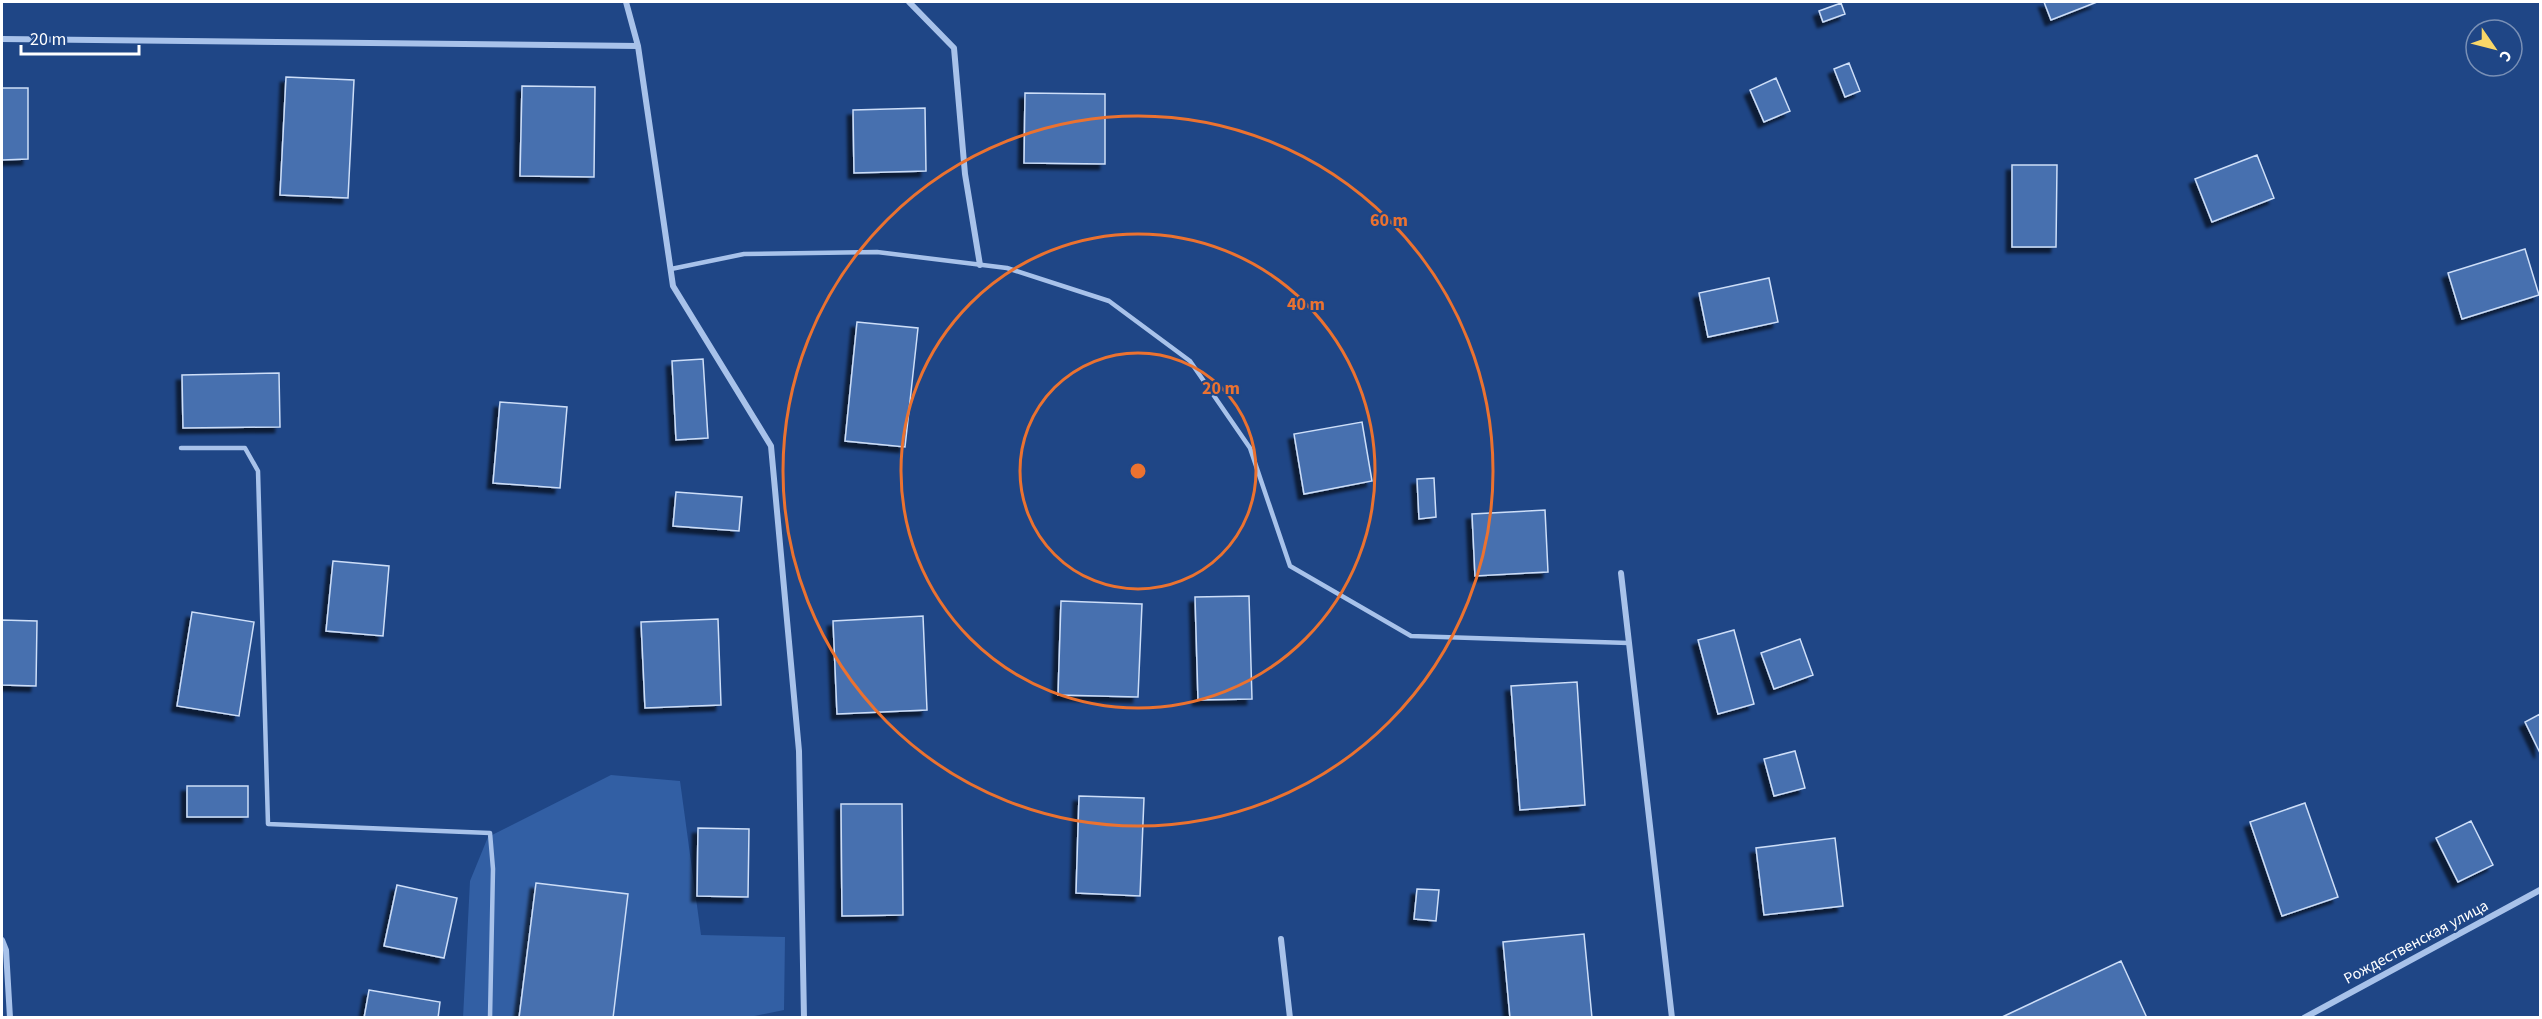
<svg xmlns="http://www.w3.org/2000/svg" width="2542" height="1019" font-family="'Source Sans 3',sans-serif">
<defs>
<filter id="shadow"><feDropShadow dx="-5.5" dy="5.5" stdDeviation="1.5" flood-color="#0009"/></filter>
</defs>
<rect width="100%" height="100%" fill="#1f4686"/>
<path fill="#325fa4" d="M611 775 680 781 701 935 785 937 784 1010 745 1018H463L470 881 488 837Z"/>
<path fill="#4770af" stroke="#cddef8" stroke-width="1.5" filter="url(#shadow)" d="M2044 2H2097L2051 20Z
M1841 3 1845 14 1823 22 1819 11Z
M1849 63 1860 91 1845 97 1834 69Z
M286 77 354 80 348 198 280 195Z
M1776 78 1790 111 1764 122 1750 90Z
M522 86 595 87 594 177 520 176Z
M2 88H28V159L2 160Z
M1025 93 1105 94V164L1024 163Z
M925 108 926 171 854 173 853 110Z
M2257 155 2274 198 2212 222 2195 179Z
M2012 165H2057L2056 247H2012Z
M2525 249 2539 295 2462 319 2448 273Z
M1769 278 1778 322 1708 337 1699 293Z
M857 322 918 328 905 447 845 441Z
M703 359 708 438 676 440 672 361Z
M279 373 280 427 183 428 182 375Z
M500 402 567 407 560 488 493 483Z
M1362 422 1372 481 1304 494 1294 434Z
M1434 478 1436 517 1419 519 1417 479Z
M676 492 742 497 739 531 673 526Z
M1545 510 1548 572 1475 576 1472 514Z
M333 561 389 566 383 636 326 631Z
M1249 596 1252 699 1198 700 1195 597Z
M1061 601 1142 604 1138 697 1058 695Z
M192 612 254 622 239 716 177 706Z
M923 616 927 710 837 714 833 621Z
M718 619 721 705 645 708 641 622Z
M2 620 37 621 36 686 2 685Z
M1734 630 1754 704 1718 714 1698 640Z
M1800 639 1813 675 1774 689 1761 653Z
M1577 682 1585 805 1520 810 1511 686Z
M2540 714V753L2525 722Z
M1795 751 1805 788 1774 796 1764 759Z
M187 786H248V817H187Z
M1079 796 1144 798 1140 896 1076 893Z
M2305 803 2338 897 2282 916 2250 822Z
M841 804H902L903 915 842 916Z
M2471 821 2493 865 2458 882 2436 838Z
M698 828 749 829 748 897 697 896Z
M1835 838 1843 906 1764 915 1756 848Z
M536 883 628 894 613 1018H519Z
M397 885 457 898 444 958 384 946Z
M1417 889 1439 890 1436 921 1414 919Z
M1584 934 1592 1018H1510L1503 942Z
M2121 961 2147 1018H2000Z
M369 990 440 1002 438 1018H364Z"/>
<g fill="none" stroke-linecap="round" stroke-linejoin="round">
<path stroke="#a8c2ea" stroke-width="4.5" d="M671 269 744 254 877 252 1007 268 1109 301 1190 361 1250 448 1290 566 1411 636 1629 643
M181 448H245L258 471 268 824 490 833 493 869 490 1018"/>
<path stroke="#a8c2ea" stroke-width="6" d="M626 2 638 46
M909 2 954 48 965 174 980 265
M2 39 638 46 673 286 771 446 799 751 804 1018
M1621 573 1672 1018
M1281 939 1290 1018
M2 940 6 950 10 1018
M2304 1018 2540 890"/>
</g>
<g fill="none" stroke="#eb7230" stroke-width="3">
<circle cx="1138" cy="471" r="118"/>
<circle cx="1138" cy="471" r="237"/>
<circle cx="1138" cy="471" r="355"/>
</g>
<g text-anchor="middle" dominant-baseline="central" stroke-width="4.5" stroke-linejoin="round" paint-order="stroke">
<g font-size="16" fill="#fff" stroke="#1f4686">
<text transform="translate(2416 942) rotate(-28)">Рождественская улица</text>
</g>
</g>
<circle cx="1138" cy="471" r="9" fill="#eb7230" stroke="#1f4686" stroke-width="3"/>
<g font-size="18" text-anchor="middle" font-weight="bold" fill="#eb7230" stroke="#1f4686" stroke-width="4.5" stroke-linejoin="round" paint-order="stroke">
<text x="1389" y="226">60 m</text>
<text x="1306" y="310">40 m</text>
<text x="1221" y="394">20 m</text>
</g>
<rect width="2542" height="1019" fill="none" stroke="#ffffff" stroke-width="6"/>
<g transform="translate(2494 48) rotate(125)"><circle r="28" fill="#1f4686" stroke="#7990b6" stroke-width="1.5"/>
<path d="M0-4.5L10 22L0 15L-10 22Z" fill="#f9d768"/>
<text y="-9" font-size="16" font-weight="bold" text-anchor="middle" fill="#ffffff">С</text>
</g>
<path d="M21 45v9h118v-9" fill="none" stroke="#ffffff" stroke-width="3"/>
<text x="30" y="45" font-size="18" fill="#ffffff" stroke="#1f4686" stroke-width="4.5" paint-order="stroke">20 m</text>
</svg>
